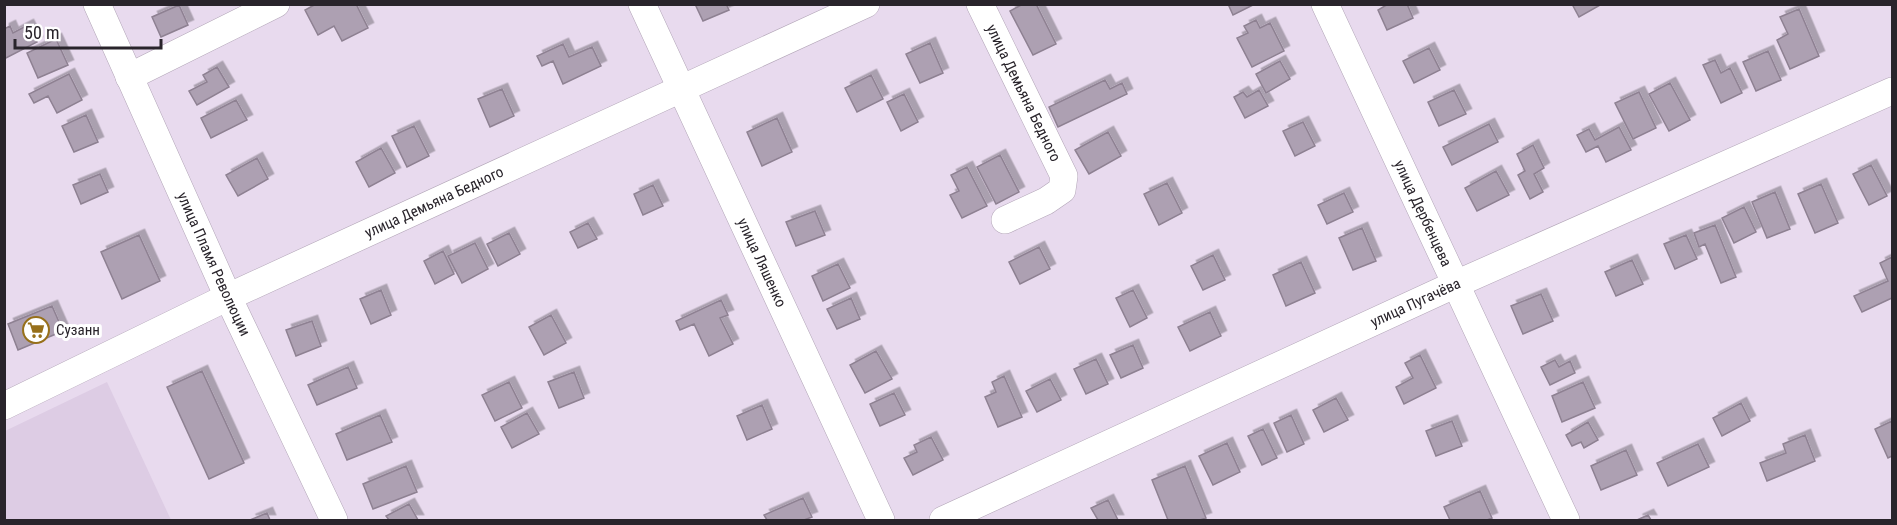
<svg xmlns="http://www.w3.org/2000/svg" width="1897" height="525" font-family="'Roboto Condensed',sans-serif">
<defs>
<filter id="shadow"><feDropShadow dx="5.5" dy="-5.5" stdDeviation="0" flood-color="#0004"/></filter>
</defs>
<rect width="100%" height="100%" fill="#e8daee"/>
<path fill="#ddcce4" d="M107 382 171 520H5V431Z"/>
<path fill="#ada0b2" stroke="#8e8192" stroke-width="1.5" filter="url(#shadow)" d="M316 4H356L368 28 342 41 334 26 318 35 305 10Z
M695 4H726L729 10 703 21Z
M1023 4H1036L1056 44 1033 55 1010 11Z
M1228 4H1253V5L1233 15Z
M1388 4H1407L1413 18 1387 30 1378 10Z
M1572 4H1602L1579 17Z
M179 5 188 25 161 37 152 17Z
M1799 9 1819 56 1790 69 1777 40 1788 34 1780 17Z
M1256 20 1260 28 1270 23 1284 51 1252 67 1237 38 1248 33 1244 26Z
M28 25 37 42 4 59V29L10 26 13 33Z
M56 39 68 65 38 78 27 53Z
M930 43 943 73 920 83 906 54Z
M563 44 569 57 592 47 601 66 563 84 553 61 542 66 537 56Z
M1429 48 1440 70 1414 83 1403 61Z
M1768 51 1781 80 1756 91 1743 62Z
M1715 60 1721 73 1730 68 1742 93 1721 103 1703 65Z
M1280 61 1290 79 1266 93 1256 74Z
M217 67 229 87 197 105 189 91 207 82 203 75Z
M69 74 82 100 57 113 48 96 34 103 29 94Z
M871 75 883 99 857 112 845 88Z
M1105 80 1110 89 1122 83 1127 94 1058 127 1049 107Z
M1670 83 1690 120 1669 131 1649 94Z
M502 89 514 116 490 127 478 99Z
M1259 90 1268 106 1245 118 1234 97 1243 92 1247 97Z
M1454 90 1466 114 1439 126 1428 102Z
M1639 92 1656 128 1633 139 1615 103Z
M904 94 918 122 901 131 887 102Z
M236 100 247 120 211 138 201 118Z
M86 115 98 142 74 152 62 126Z
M777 118 792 152 762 166 747 132Z
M1303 122 1315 146 1295 156 1283 131Z
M1489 124 1498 142 1452 165 1443 147Z
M414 126 429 156 407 167 392 136Z
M1619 127 1631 150 1606 162 1598 146 1586 152 1577 135 1589 129 1595 140Z
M1108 132 1121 156 1089 174 1075 150Z
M1533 145 1544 168 1534 174 1543 192 1530 199 1518 175 1525 171 1517 154Z
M381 148 395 173 369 187 356 162Z
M1000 155 1019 192 996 204 977 167Z
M257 158 268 179 238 196 226 175Z
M1871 165 1887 196 1869 205 1853 174Z
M967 167 987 206 962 218 950 195 959 191 951 175Z
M1496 171 1509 195 1477 211 1465 188Z
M100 174 108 192 81 204 73 185Z
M1167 183 1182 213 1159 225 1144 194Z
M1821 184 1838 223 1815 233 1798 194Z
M653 185 663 206 643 215 634 194Z
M1775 192 1790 229 1767 238 1752 202Z
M1344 193 1353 212 1327 224 1318 205Z
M1744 207 1756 232 1734 243 1722 218Z
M815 211 825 235 796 246 786 222Z
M588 223 597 239 578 248 570 232Z
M1715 225 1736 277 1721 283 1705 244 1699 247 1694 233Z
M1362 228 1376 261 1353 270 1339 238Z
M509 233 520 254 498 266 487 244Z
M139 235 160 281 122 299 101 252Z
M1686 235 1697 259 1675 269 1664 244Z
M475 243 488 269 462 283 448 256Z
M1039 247 1050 269 1020 284 1009 262Z
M443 251 454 274 435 284 424 261Z
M1213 255 1225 280 1203 290 1191 266Z
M1892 257V298L1862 312 1854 296 1888 281 1880 263Z
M1632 260 1643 284 1616 296 1605 272Z
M1301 262 1315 293 1286 306 1273 275Z
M838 264 850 288 823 301 812 276Z
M381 290 391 315 371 324 360 299Z
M1133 290 1147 318 1130 327 1116 298Z
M1541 294 1553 321 1523 334 1511 306Z
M851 298 860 319 837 329 827 309Z
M721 300 728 315 720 318 733 344 709 356 694 324 680 330 676 321Z
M52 306 63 331 18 350 8 324Z
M1210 312 1221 336 1190 351 1178 327Z
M551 315 566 343 544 355 529 327Z
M312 321 321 346 296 356 286 330Z
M1133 345 1143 368 1121 378 1110 355Z
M876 351 892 379 865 393 850 365Z
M1420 355 1436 388 1404 404 1396 387 1413 378 1405 363Z
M1096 359 1108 384 1086 394 1074 369Z
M1555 360 1559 367 1570 361 1575 373 1550 385 1541 367Z
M348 367 357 388 317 405 308 385Z
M202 371 244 463 209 479 167 387Z
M574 372 584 398 559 408 548 382Z
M1004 376 1022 417 998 427 985 397 996 392 992 382Z
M1050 379 1061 400 1037 412 1026 391Z
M509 382 522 408 495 421 482 395Z
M1583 382 1595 408 1562 422 1552 396Z
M894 393 905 415 880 426 870 404Z
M1336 398 1348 420 1324 432 1313 410Z
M1741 403 1750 421 1722 436 1713 418Z
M762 405 772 429 747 440 737 416Z
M527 413 539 434 512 448 501 427Z
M380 415 392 442 347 460 336 434Z
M1291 415 1304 444 1287 452 1274 423Z
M1452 421 1462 446 1436 456 1426 431Z
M1892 421V456L1888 458 1875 429Z
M1588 422 1598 440 1584 448 1581 442 1572 446 1566 435Z
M1263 429 1277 458 1262 465 1248 436Z
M1805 435 1815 461 1767 481 1760 463 1786 453 1783 444Z
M931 437 943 460 913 475 904 458 917 452 914 445Z
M1227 443 1240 472 1213 485 1199 456Z
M1698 444 1709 467 1668 486 1657 463Z
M1626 450 1637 475 1601 490 1591 466Z
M406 466 417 492 373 509 363 484Z
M1185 466 1206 518 1200 520H1168L1152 480Z
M1480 491 1492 518 1487 520H1450L1444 507Z
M803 498 812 517 804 520H767L764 515Z
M1108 500 1118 520H1098L1091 508Z
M409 504 418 520H389L386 516Z
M267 513 270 520H250Z
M1648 515 1651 520H1637Z"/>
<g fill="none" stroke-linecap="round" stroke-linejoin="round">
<defs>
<g id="minor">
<path id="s1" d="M97 4 228 297 334 520"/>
<path id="s2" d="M642 4 881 520"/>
<path id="s3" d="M980 4 1064 176 1062 190 1046 201 1005 220"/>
<path id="s4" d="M1325 4 1566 520"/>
<path d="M129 77 276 4"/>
<path id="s5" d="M4 406 228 297 866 4"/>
<path id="s6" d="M943 520 1456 284 1892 91"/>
</g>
</defs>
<use href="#minor" stroke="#b2a5b7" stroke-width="28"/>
<use href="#minor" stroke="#fff" stroke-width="27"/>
</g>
<defs>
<symbol id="supermarket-ring" viewBox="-11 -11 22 22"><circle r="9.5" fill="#fff" stroke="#97701a" stroke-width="1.5"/><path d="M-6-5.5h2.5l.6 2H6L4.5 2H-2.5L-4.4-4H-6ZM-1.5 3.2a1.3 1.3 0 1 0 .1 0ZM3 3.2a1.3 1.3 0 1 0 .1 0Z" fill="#97701a"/></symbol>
</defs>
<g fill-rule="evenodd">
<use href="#supermarket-ring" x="21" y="315" width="30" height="30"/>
</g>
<g text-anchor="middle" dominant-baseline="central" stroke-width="6" stroke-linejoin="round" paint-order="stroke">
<g font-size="15" fill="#29242b" stroke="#fff">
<text stroke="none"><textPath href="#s3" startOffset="99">улица Демьяна Бедного</textPath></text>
<text stroke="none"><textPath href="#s5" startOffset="476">улица Демьяна Бедного</textPath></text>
<text stroke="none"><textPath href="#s4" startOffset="231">улица Дербенцева</textPath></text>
<text stroke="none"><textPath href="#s2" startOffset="285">улица Ляшенко</textPath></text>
<text stroke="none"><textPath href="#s1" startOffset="285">улица Пламя Революции</textPath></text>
<text stroke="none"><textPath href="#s6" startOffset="520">улица Пугачёва</textPath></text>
</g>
<g font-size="15" fill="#29242b" stroke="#fff" text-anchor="start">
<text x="56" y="330">Сузанн</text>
</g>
</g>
<rect width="1897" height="525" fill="none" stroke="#29242b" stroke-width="12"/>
<path d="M15 39v9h146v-9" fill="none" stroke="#29242b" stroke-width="3"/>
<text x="24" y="39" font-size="18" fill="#29242b" stroke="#ffffff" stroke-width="4.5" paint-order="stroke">50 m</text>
</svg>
